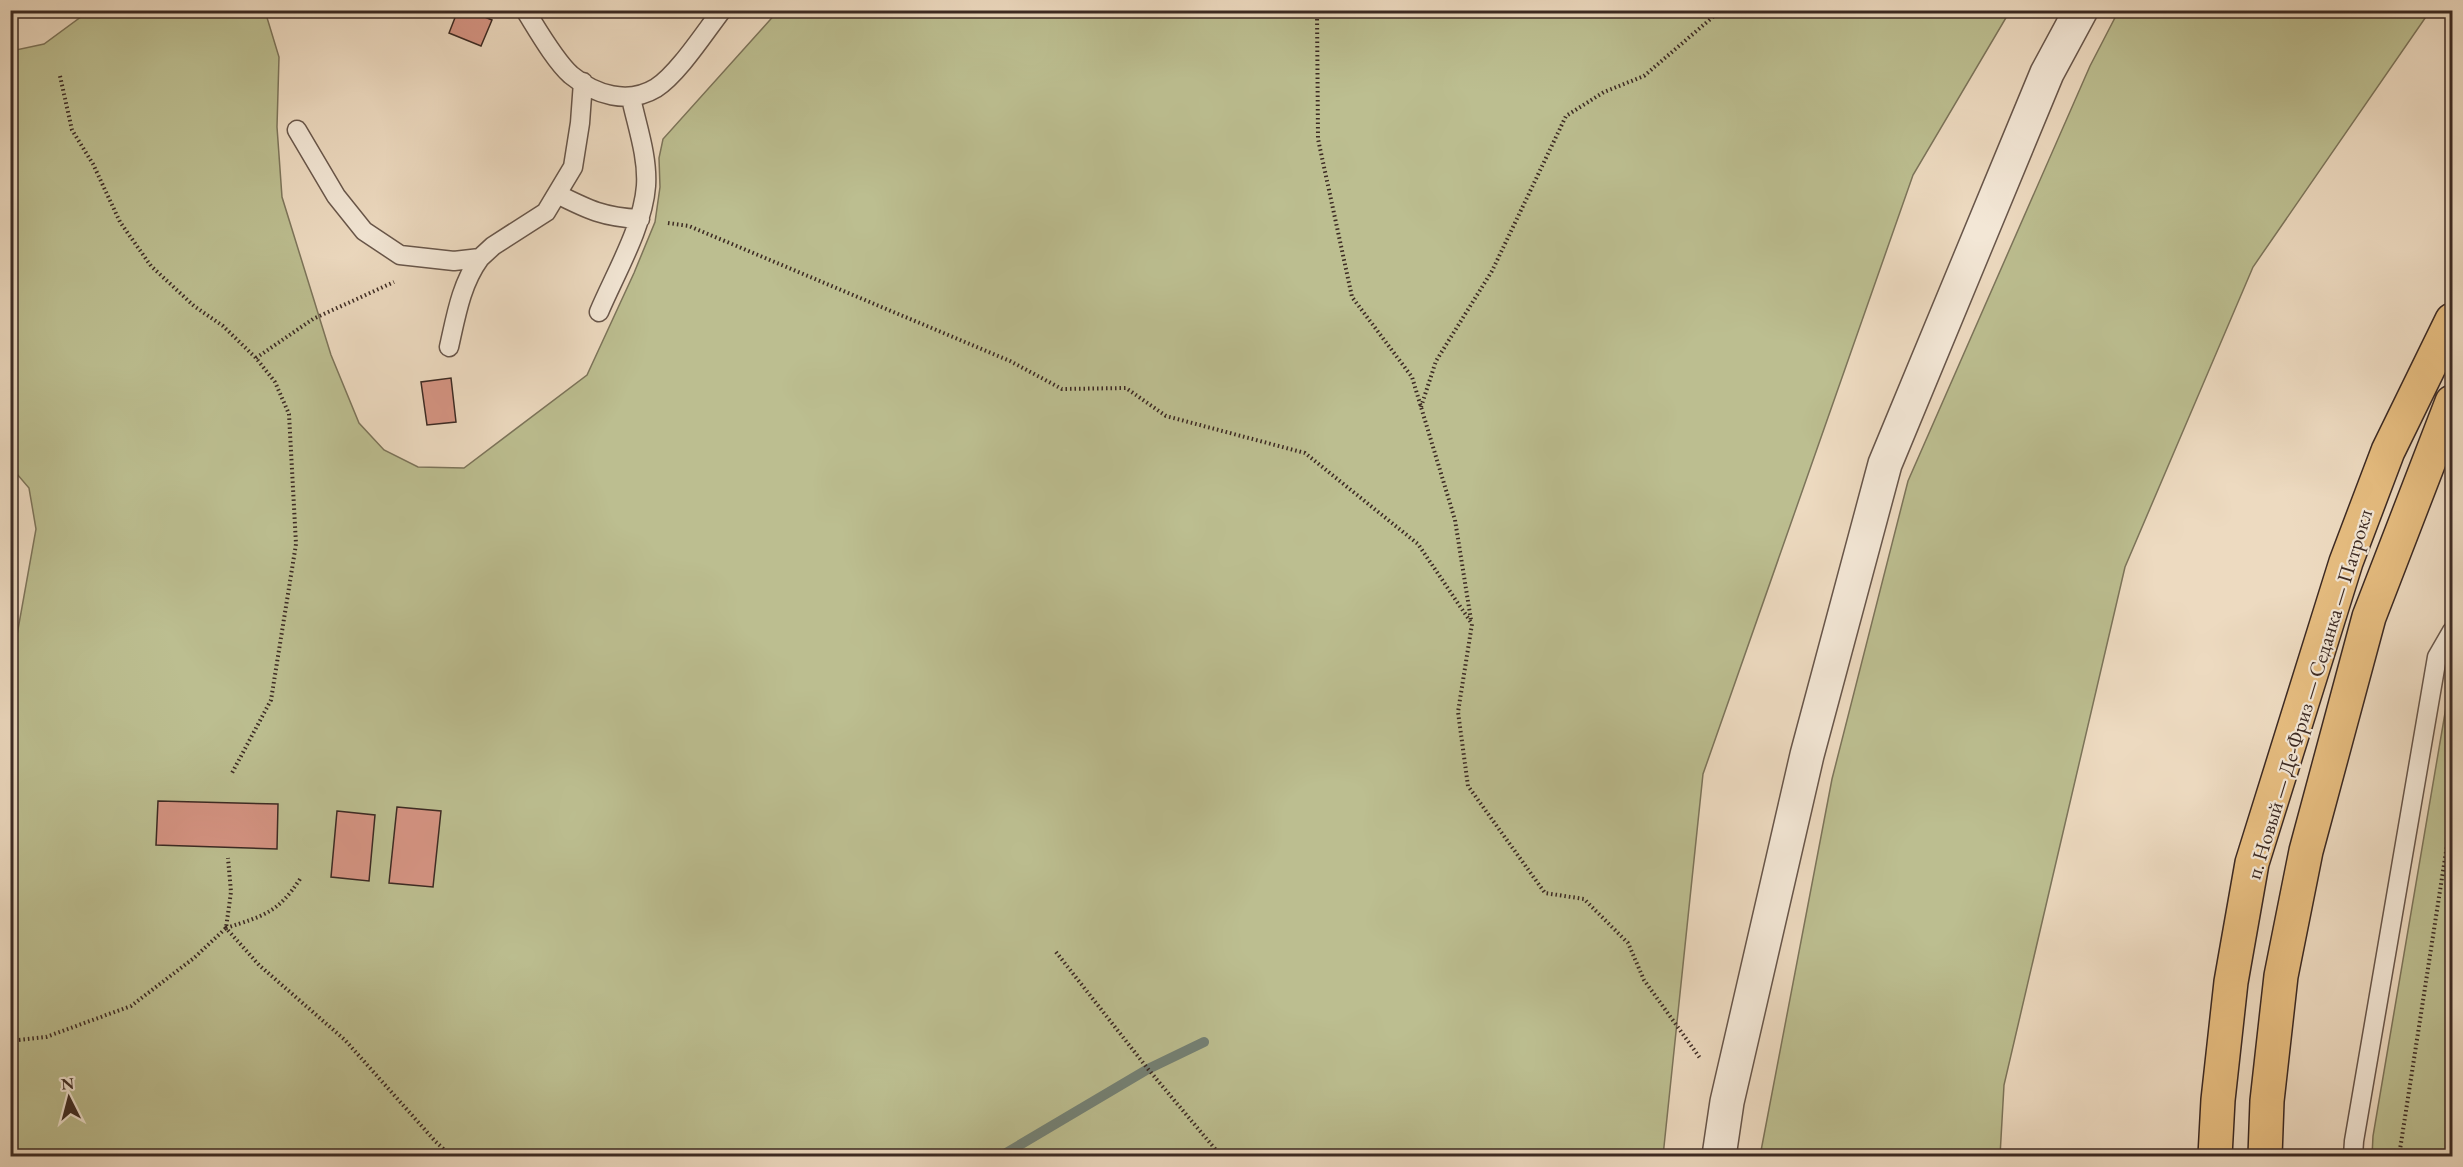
<svg xmlns="http://www.w3.org/2000/svg" width="2463" height="1167" font-family="'EB Garamond',serif">
<rect width="100%" height="100%" fill="#eddac0"/>
<filter id="stains"><feTurbulence type="fractalNoise" baseFrequency=".00333" numOctaves="4"/><feColorMatrix values="0 0 0 0 .2 0 0 0 0 .09 0 0 0 0 .02 0 0 0 .5 -.17"/></filter>
<radialGradient id="worn" r=".72"><stop offset=".6" stop-color="#630" stop-opacity="0"/><stop offset="1" stop-color="#630" stop-opacity=".3"/></radialGradient>
<path fill="#bcbe90" stroke="#7c745a" stroke-width="1.5" d="M2119 10 2430 11 2253 267 2125 567 2004 1085 2000 1156H1760L1832 779 1908 481 2090 66Z
M89 11H265L279 57 277 127 282 197 331 355 359 423 384 450 418 467 464 468 587 375 634 273 655 222 660 187 659 158 663 139 778 11H2010L1913 175 1703 774 1663 1156H11L10 674 36 529 29 488 11 467V51L44 44Z
M2452 672V1156H2372L2373 1136Z"/>
<g fill="none" stroke-linecap="round" stroke-linejoin="round">
<path stroke="#748175" stroke-width="10" d="M1001 1156 1148 1069 1204 1042"/>
</g>
<path fill="#d59483" stroke="#3c2a23" stroke-width="1.5" d="M458 10H468L492 20 481 46 449 33Z
M451 378 456 422 427 425 421 382Z
M158 801 278 804 277 849 156 845Z
M397 807 441 811 433 887 389 883Z
M337 811 375 815 369 881 331 877Z"/>
<g fill="none" stroke-linecap="round" stroke-linejoin="round">
<defs>
<path id="lane" d="M525 10C537 29 555 61 571 75 595 95 628 105 656 88 678 74 705 32 722 10
M297 130 336 196 364 231 400 255 454 261 480 258 493 246 546 212 573 167 580 123 583 82
M557 194C589 210 603 217 640 219
M599 312C615 274 643 227 646 186 648 157 637 126 631 98
M449 347C456 316 461 284 480 258
M2353 1156 2354 1141 2437 657 2452 631"/>
<path id="street" d="M1719 1156 1727 1102 1807 755 1885 464 2047 73 2081 10"/>
<path id="highway" d="M2215 1156 2218 1100 2231 982 2252 863 2346 562 2388 451 2452 320
M2265 1156 2267 1101 2281 976 2306 851 2369 617 2452 402"/>
</defs>
<use href="#lane" stroke="#68564a" stroke-width="21"/>
<use href="#street" stroke="#68564a" stroke-width="36"/>
<use href="#highway" stroke="#3c2a23" stroke-width="36"/>
<path stroke="#3c2a23" stroke-width="4" stroke-dasharray="1.5 3" stroke-linecap="butt" d="M1317 10 1318 139 1352 297 1412 377 1455 520 1471 620
M60 76 72 130 93 164 120 222 151 266 194 306 223 326 256 358 275 382 289 414 296 544 271 700 232 773
M668 223 689 226 1010 361 1062 389 1126 388 1166 416 1305 453 1418 544 1472 624 1458 712 1468 786 1545 893 1584 899 1628 943 1644 980 1700 1058
M256 358 313 319 394 282
M1421 407 1436 361 1492 271 1566 116 1604 92 1644 76 1721 10
M300 879C278 913 263 916 226 928L259 965 345 1040 435 1141 451 1156
M1056 952 1148 1069 1221 1156
M10 1041 46 1037 131 1006 194 958 226 928 231 892 228 858
M2399 1156 2452 813"/>
<use href="#lane" stroke="#f3e7d6" stroke-width="18"/>
<use href="#street" stroke="#f3e7d6" stroke-width="33"/>
<use href="#highway" stroke="#e6bd80" stroke-width="33"/>
</g>
<g text-anchor="middle" dominant-baseline="central" stroke-width="4.5" stroke-linejoin="round" paint-order="stroke">
<g font-size="21" fill="#3c2a23" stroke="#f3e7d6">
<text transform="translate(2309 694) rotate(-73)">п. Новый — Де-Фриз — Седанка — Патрокл</text>
</g>
</g>
<rect width="2463" height="1167" fill="none" stroke="#eddac0" stroke-width="36"/>
<rect x="12" y="12" width="2439" height="1143" fill="none" stroke="#3c2a23" stroke-width="3"/>
<rect x="18" y="18" width="2427" height="1131" fill="none" stroke="#3c2a23" stroke-width="1.5"/>
<g transform="translate(69 1098) rotate(354)" stroke="#f3e7d6" stroke-width="4.5" paint-order="stroke">
<path d="M0-4.5L10 22L0 15L-10 22Z" fill="#3c2a23"/>
<text y="-9" font-size="16" font-weight="bold" text-anchor="middle" fill="#3c2a23">N</text>
</g>
<rect width="100%" height="100%" filter="url(#stains)"/>
<rect width="100%" height="100%" fill="url(#worn)"/>
</svg>
